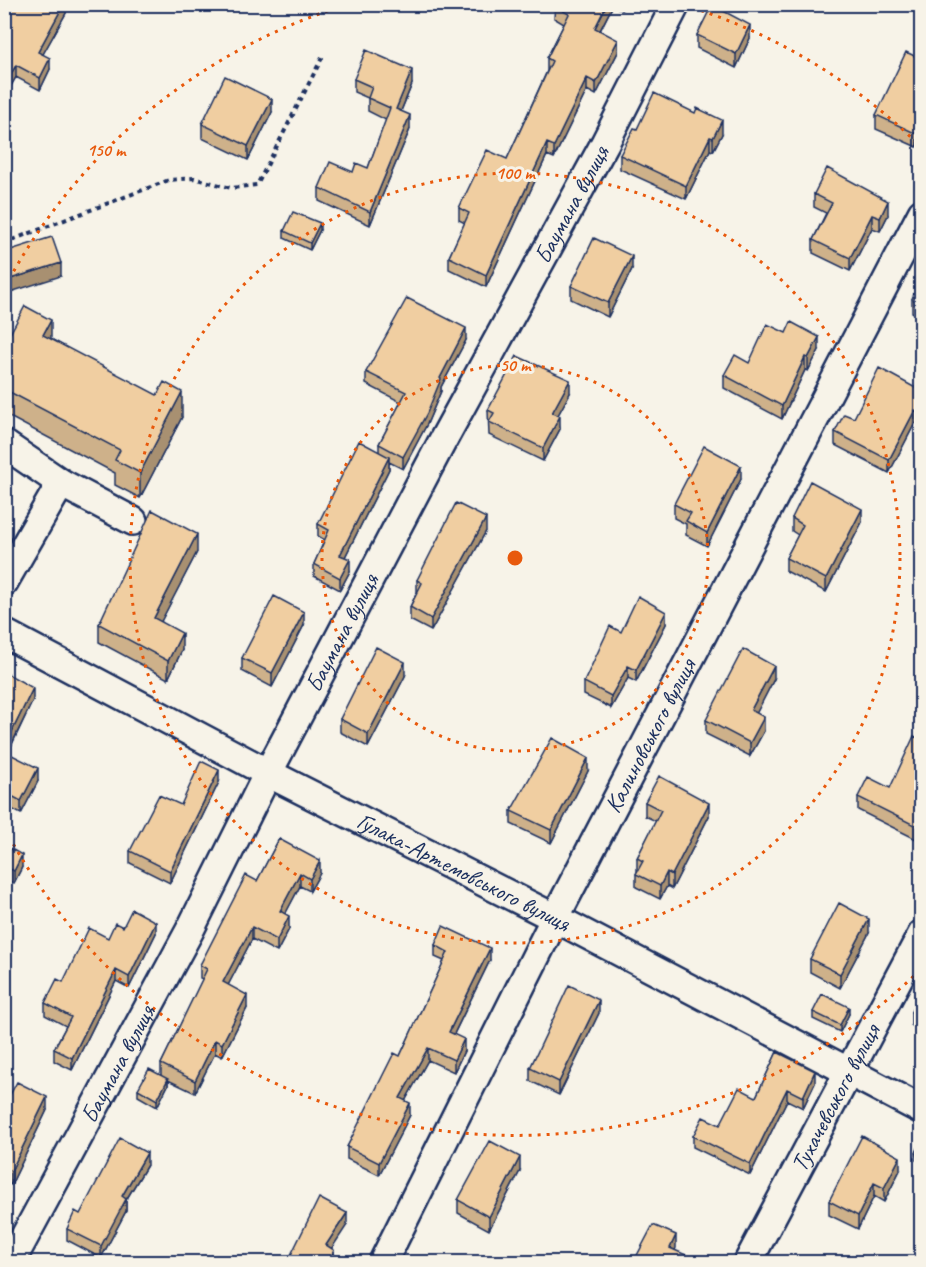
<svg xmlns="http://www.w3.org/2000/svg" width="926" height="1267" font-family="Caveat,sans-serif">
<rect width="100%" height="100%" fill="#f7f3e8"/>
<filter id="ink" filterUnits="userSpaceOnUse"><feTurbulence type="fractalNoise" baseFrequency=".0167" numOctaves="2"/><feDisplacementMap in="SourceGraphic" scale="12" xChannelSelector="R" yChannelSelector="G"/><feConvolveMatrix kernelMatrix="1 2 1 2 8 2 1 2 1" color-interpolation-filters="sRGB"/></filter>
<g filter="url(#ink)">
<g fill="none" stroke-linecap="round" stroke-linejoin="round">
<defs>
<g id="minor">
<path d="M4 444 61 483"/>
<path d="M4 582 61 483 133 521"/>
<path id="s1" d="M4 633 268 773 555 918 922 1110"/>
<path id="s2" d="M11 1262 190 930 268 773 442 442 605 143 676 4"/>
<path id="s3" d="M383 1262 555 918 922 213"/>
<path id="s4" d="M748 1262 922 934"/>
</g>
</defs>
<use href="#minor" stroke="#1b2f5e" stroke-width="32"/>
<path stroke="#1b2f5e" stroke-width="4" stroke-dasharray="4.5 4.5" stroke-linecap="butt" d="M4 243 169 180 194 178 231 188 257 185 324 54"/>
<use href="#minor" stroke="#f7f3e8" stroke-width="27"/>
</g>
<path fill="#ceb18a" stroke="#1b2f5e" stroke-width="1.5" d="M4 4H66V13L43 54 50 69 40 90 16 77 4 98Z
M555 4H625L622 10 613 5 600 31 618 52 596 95 587 90 554 158 547 155 486 287 449 269V257L465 223 459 220V208L507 159 547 71V58L564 24 554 18Z
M697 35 750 38 736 68 697 48Z
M921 59 917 147 876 129V115Z
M354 79 412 84 401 111 410 129 370 225 319 201V188L353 172 368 168 386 120 368 111V98L354 92Z
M272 112 248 160 202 138V124Z
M722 134 713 151 710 150 686 199 620 169V155Z
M814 194 888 215 880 231 872 228 850 271 813 253V240L826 213 814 207Z
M320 230 310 250 284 238V231Z
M632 269 608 317 571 299V286Z
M921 279V317L912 312V299Z
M51 339 182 417 140 498 115 485V473L4 414V345Z
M466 340 441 387V391L427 424 403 469 389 462V469L345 557 350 571 340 590 314 576V564L325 540 318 536V524L379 452V444L401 402 366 384V372Z
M819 350 808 371 805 370 782 419 724 388V375L749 363Z
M921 391V427L915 423 889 473 835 445V432L854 418Z
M570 393 558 415 560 429 543 461 489 435 488 410Z
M741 479 707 546 686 535V524L674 518V504Z
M792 518 862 522 826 592 786 571V558L798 535 792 531Z
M486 531 431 631 410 620V607L417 592V580Z
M197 552 161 621 182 650 168 679 99 642V624Z
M666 624 636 682 628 678 611 708 584 695V682L621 632Z
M304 625 272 687 242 671V658Z
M4 676 33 700 8 753 38 781 21 814 4 805Z
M405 676 368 747 340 732V719Z
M774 679 756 713 764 731 750 756 706 734V720Z
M921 740 918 840 858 810V797L890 788Z
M588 771 551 843 511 824V811Z
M219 782 170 883 130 863V851L181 805Z
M645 802 709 816 672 889 667 886 660 899 636 887V874L637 872V858L656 821 645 816Z
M279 839 320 873 310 891 300 886 285 914 289 929 277 952 252 939 228 985 247 1008 222 1057 215 1053 195 1093 168 1080V1085L157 1107 138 1096V1089L161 1075V1064L203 979 200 978V965L257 881Z
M4 845 22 867 14 883 4 879Z
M123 927 156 933 129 988 116 981 72 1070 54 1061V1049L66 1026 45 1015V1003L63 982 108 938Z
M869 933 840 988 810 972V959Z
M435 945 490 960 454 1034 464 1051 454 1072 428 1060 405 1101 410 1115 379 1175 347 1159V1147L400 1056 444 961 435 957Z
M921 992V1031L911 1025V1012Z
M813 1012 849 1014 840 1032 813 1019Z
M599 1013 559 1095 530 1081V1068Z
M777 1052 815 1083 803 1108 787 1100 750 1175 693 1147V1136L720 1125 756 1097Z
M4 1106 47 1110 11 1185 4 1181Z
M921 1142V1163L916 1160V1153Z
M147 1165 126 1200V1211L101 1258 67 1240V1229L80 1214Z
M900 1170 884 1202 874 1196 858 1229 829 1215V1201Z
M520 1171 489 1230 458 1213V1200Z"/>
<path fill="#a89071" stroke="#1b2f5e" stroke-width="1.5" d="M64 4H66V13L38 63V52Z
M607 4 613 5 595 40V28Z
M750 25V38L736 68V54Z
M618 40V52L596 95V83Z
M50 58V69L40 90V78Z
M16 65V77L4 98V87Z
M412 70V84L396 123V109Z
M587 78V90L554 158V146Z
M272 99V112L248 160V146Z
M410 115V129L370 225V212Z
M722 120V134L713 151V138Z
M921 124V138L917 147V134Z
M710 137V150L686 199V186Z
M547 143V155L486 287V275Z
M888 201V215L880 231V218Z
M872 215V228L850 271V258Z
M320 223V230L310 250V243Z
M632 256V269L608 317V303Z
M61 263V276L4 294V281Z
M51 320V345L43 335Z
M466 328V340L441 387V391L427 424 403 469V457L440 378Z
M819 337V350L808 371V358Z
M805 357V370L782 419V406Z
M570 380V393L552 426V413Z
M182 392V417L140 498V473Z
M915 410V423L889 473V460Z
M560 416V429L543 461V448Z
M389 457V469L340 567V555Z
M741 466V479L707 546V533Z
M862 509V522L826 592V579Z
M486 518V531L431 631V619Z
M197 534V552L154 635V618Z
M350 559V571L340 590V578Z
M304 612V625L272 687V673Z
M666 612V624L636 682V670Z
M182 633V650L168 679V661Z
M405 662V676L368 747V734Z
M628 666V678L611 708V696Z
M774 666V679L751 724V710Z
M33 688V700L4 760V748Z
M764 717V731L750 756V743Z
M588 758V771L551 843V830Z
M38 768V781L21 814V801Z
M219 770V782L170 883V871Z
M709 803V816L672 889V875Z
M921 820V833L918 840V827Z
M22 855V867L14 883V871Z
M320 861V873L310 891V879Z
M667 872V886L660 899V886Z
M300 873V886L280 924V911Z
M289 916V929L277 952V940Z
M869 919V933L840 988V974Z
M156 922V933L129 988V977Z
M252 927V939L223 995V982Z
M490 948V960L449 1044V1032Z
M116 970V981L72 1070V1058Z
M247 995V1008L222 1057V1044Z
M599 1000V1013L559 1095V1082Z
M849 1007V1014L840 1032V1025Z
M464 1039V1051L454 1072V1060Z
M215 1040V1053L195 1093V1081Z
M428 1048V1060L400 1110V1098Z
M815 1071V1083L803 1108V1097Z
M168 1079V1085L157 1107V1100Z
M787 1089V1100L750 1175V1164Z
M47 1097V1110L11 1185V1171Z
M410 1103V1115L379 1175V1163Z
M147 1153V1165L126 1200V1211L101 1258V1246L122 1196Z
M520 1157V1171L489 1230V1217Z
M900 1157V1170L884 1202V1188Z
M874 1183V1196L858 1229V1216Z
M347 1213V1225L326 1257V1245Z
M676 1235V1248L670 1260V1248Z
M334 1250 333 1263H328Z"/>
<path fill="#f0cea1" stroke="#1b2f5e" stroke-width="1.5" d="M4 4H64L38 52 50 58 40 78 16 65 4 87Z
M555 4H607L595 28 618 40 596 83 587 78 554 146 547 143 486 275 449 257 469 213 459 208 487 150 507 159 552 61 547 58 569 14 554 6Z
M712 5 750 25 736 54 697 35Z
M366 50 412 70 396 109 410 115 370 212 319 188 330 162 353 172 356 163 368 168 390 108 368 98 372 87 354 79Z
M906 52 921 59V124L917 134 876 115Z
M225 76 272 99 248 146 202 124Z
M654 93 695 113 697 108 722 120 713 138 710 137 686 186 620 155 634 128 637 129Z
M827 168 888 201 880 218 872 215 850 258 813 240 832 203 814 194Z
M293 212 320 223 310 243 284 231Z
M52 237 61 263 4 281V252Z
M594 238 632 256 608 303 571 286Z
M921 279V304L912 299Z
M407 298 466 328 440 378 441 379 427 413 403 457 379 444 406 392 366 372Z
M25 306 51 320 43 335 157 395 164 382 182 392 140 473 115 460 120 450 4 389V345Z
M791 322 819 337 808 358 805 357 782 406 724 375 735 355 749 363 767 324 786 333Z
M517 356 570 380 552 413 560 416 543 448 489 422 494 413 488 410Z
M879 368 921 391V413L915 410 889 460 835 432 844 414 854 418Z
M359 441 389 457 340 555 350 559 340 578 314 564 329 530 318 524Z
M704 446 741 466 707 533 686 521 691 513 674 504Z
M810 481 862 509 826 579 786 558 803 525 792 518Z
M456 503 486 518 431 619 410 607 422 583 417 580Z
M152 510 197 534 154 618 182 633 168 661 99 624Z
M274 596 304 612 272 673 242 658Z
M638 596 666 612 636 670 628 666 611 696 584 682 610 626 621 632Z
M376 647 405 662 368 734 340 719Z
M743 649 774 666 751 710 764 717 750 743 706 720Z
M6 673 33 688 4 748V676Z
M914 736 921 740V820L918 827 858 797 868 777 890 788Z
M552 738 588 758 551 830 511 811Z
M4 751 38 768 21 801 4 792Z
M201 761 219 770 170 871 130 851 159 795 181 805Z
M659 776 709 803 672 875 667 872 660 886 636 874 643 861 637 858 661 810 645 802Z
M279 839 320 861 310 879 300 873 280 911 289 916 277 940 252 927 223 982 247 995 222 1044 215 1040 195 1081 161 1064 207 969 200 965 246 875 257 881Z
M4 845 22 855 14 871 4 866Z
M839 903 869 919 840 974 810 959Z
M132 909 156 922 129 977 116 970 72 1058 54 1049 71 1017 45 1003 57 979 63 982 89 928 108 938 115 923 123 927Z
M443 926 490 948 449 1032 464 1039 454 1060 428 1048 400 1098 410 1103 379 1163 347 1147 394 1053 400 1056 448 952 435 945Z
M569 985 599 1000 559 1082 530 1068Z
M921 992V1017L911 1012Z
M822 994 849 1007 840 1025 813 1012Z
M777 1052 815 1071 803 1097 787 1089 750 1164 693 1136 703 1117 720 1125 739 1088 756 1097Z
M149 1069 168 1079 157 1100 138 1089Z
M17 1082 47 1097 11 1171 4 1168V1106Z
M862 1136 900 1157 884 1188 874 1183 858 1216 829 1201Z
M120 1138 147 1153 122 1196 126 1199 101 1246 67 1229 75 1211 80 1214Z
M490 1141 520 1157 489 1217 458 1200Z
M921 1142V1156L916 1153Z
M319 1198 347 1213 326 1245 334 1250 328 1263H287Z
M653 1225 676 1235 670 1248 704 1263H633Z"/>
</g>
<g fill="none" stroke="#e8590c" stroke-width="3" stroke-dasharray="3 6">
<circle cx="515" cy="558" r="193"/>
<circle cx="515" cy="558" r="385"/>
<path d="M920 970A578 578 0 0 1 5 829M5 287A578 578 0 0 1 346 5M684 5A578 578 0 0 1 920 146"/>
</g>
<g text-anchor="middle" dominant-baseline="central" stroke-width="6" stroke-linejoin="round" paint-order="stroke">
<g font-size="24" fill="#1b2f5e" stroke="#f7f3e8">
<text stroke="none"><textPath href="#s2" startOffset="1197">Баумана вулиця</textPath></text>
<text stroke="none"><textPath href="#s2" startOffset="711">Баумана вулиця</textPath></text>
<text stroke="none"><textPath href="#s3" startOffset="590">Калиновського вулиця</textPath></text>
<text stroke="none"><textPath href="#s1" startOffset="518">Гулака-Артемовського вулиця</textPath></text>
<text stroke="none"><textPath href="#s2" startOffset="225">Баумана вулиця</textPath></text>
<text stroke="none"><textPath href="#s4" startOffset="186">Тухачевського вулиця</textPath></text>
</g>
</g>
<circle cx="515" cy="558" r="9" fill="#e8590c" stroke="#f7f3e8" stroke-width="3"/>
<g font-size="18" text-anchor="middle" font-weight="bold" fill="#e8590c" stroke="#f7f3e8" stroke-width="6" stroke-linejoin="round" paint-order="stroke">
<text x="106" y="156">150 m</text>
<text x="515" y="179">100 m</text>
<text x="515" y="371">50 m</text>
</g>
<rect width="926" height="1267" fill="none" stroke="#f7f3e8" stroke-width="24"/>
<rect x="12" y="12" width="902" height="1243" fill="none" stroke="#1b2f5e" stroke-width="2" filter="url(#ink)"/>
</svg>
